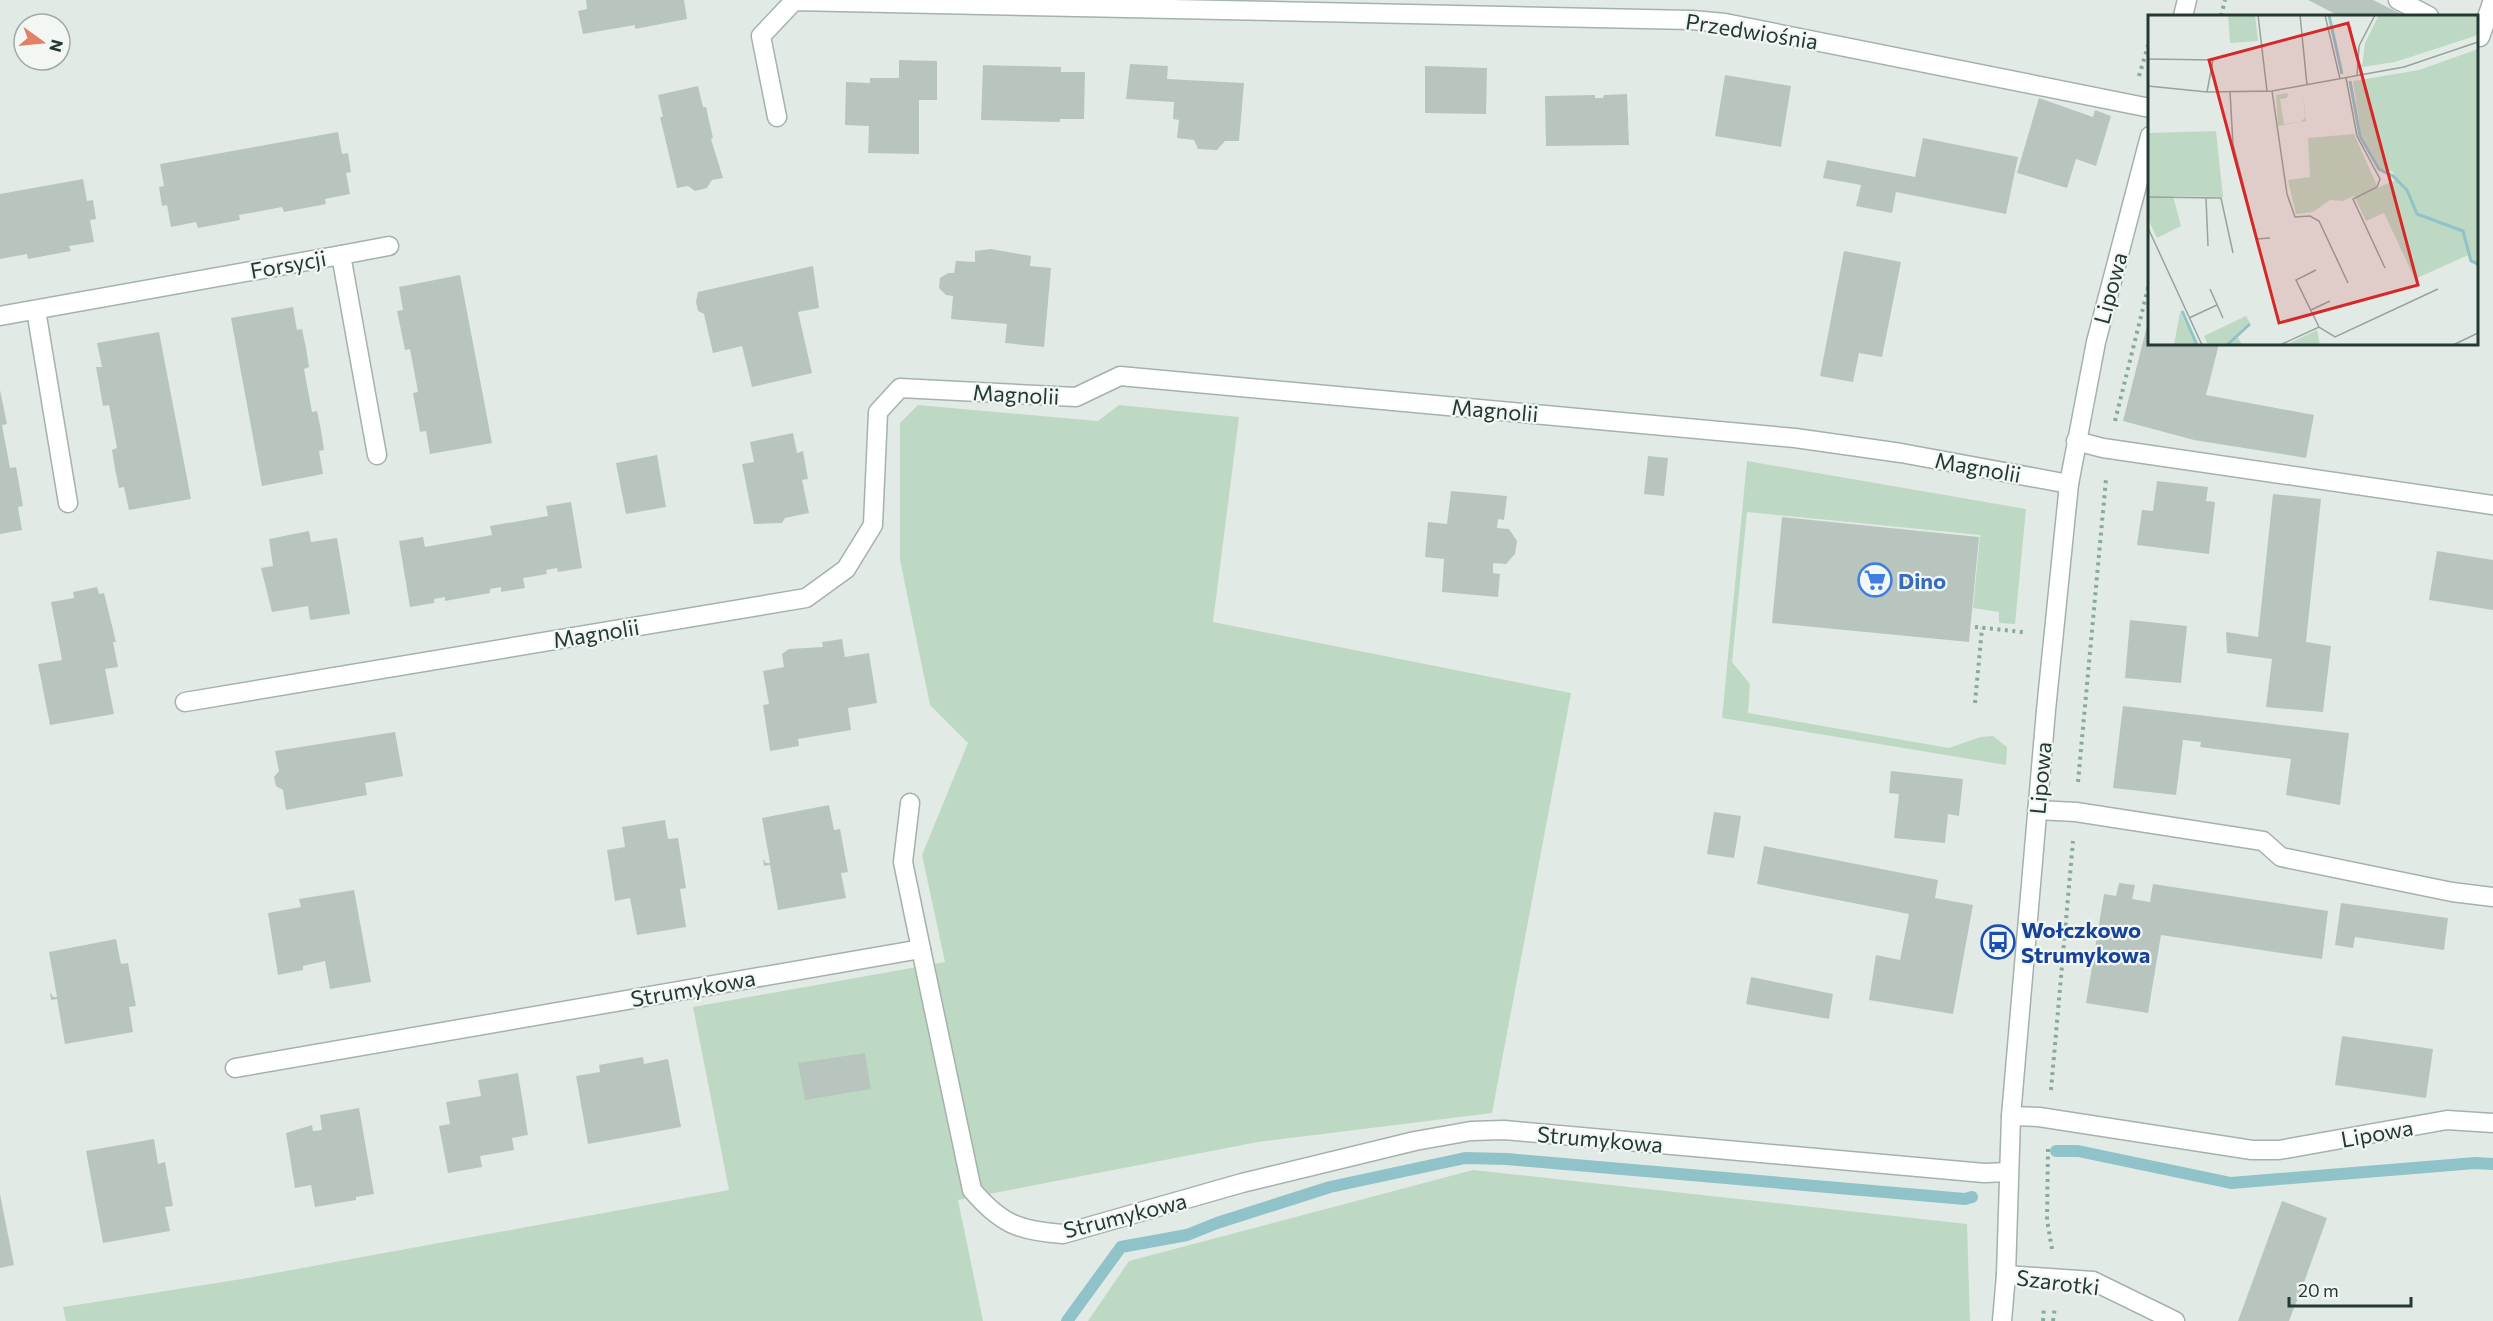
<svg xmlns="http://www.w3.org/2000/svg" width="2493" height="1321" font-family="Commissioner,sans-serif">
<rect width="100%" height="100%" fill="#e2eae6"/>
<path fill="#bdd9c3" d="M918 405 1098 421 1119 405 1239 417 1213 622 1571 693 1492 1113 1258 1142 958 1200 983 1321H66L63 1307 242 1279 729 1190 693 1007 945 962 922 855 968 743 930 705 900 560V423Z
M1747 461 2026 509 2015 624 1999 623V612L1973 608 1980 535 1747 512 1732 662 1750 684 1748 713 1949 748 1980 737 1993 736 2007 747 2006 765 1722 718Z
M1473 1170 1967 1224 1970 1321H1088L1129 1261Z"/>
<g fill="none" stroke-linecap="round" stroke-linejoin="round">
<path stroke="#90c3c9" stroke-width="12" d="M2056 1151H2078L2231 1183 2475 1163 2493 1164
M1067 1321 1121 1247 1187 1235 1217 1223 1330 1187 1465 1158 1507 1159 1965 1199 1972 1197"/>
</g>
<path fill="#b8c5bf" d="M586 0H684L687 19 635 29V25L583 34 578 11 587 9Z
M2308 0H2373L2405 16H2339Z
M899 60 937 61V100H919V154L868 153 869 126 845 125 846 82 870 83V78H899Z
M1130 64 1168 66 1167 79 1244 83 1239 141H1225L1217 150 1198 149 1194 140 1177 138 1179 120 1173 119 1174 102 1126 99Z
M983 65 1061 67V72H1085L1084 119H1060V122L981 120Z
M1425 66 1487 68 1486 114 1425 113Z
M1725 75 1791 86 1781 147 1715 136Z
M698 86 703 107H706L713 138 711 139 723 178 712 180 707 188 695 191 688 186 677 188 660 117H663L658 95Z
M1627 94 1629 145 1546 146 1545 96 1595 95V98H1603L1604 95Z
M2039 98 2093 117 2095 110 2111 116 2096 166 2076 159 2067 188 2017 173Z
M338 132 342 154 348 153 351 172 346 173 350 194 325 199 326 204 284 212 282 207 261 211 239 215 240 220 198 228 196 222 171 227 167 205 162 206 159 187 164 186 160 164Z
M1923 138 2018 157 2006 214 1896 192 1892 213 1856 206 1861 185 1823 178 1827 160 1915 177Z
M83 179 87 201 93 200 96 219 90 220 94 242 69 246 71 251 28 259 27 254 0 259V194Z
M991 249 1031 256 1030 266 1051 268 1044 347 1005 343 1007 324 951 319 953 296 946 295 939 288 940 278 948 273H954L956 261 975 262V251Z
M1844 251 1901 262 1882 357 1859 353 1853 382 1820 376Z
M813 266 819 308 798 312 812 373 752 387 742 346 713 353 704 314 698 311 696 302 698 292Z
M460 275 492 443 430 454 426 431 420 432 413 393 418 392 410 349 405 350 397 311 403 310 399 287Z
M293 307 297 330 302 329 306 348 309 367 304 369 312 412 317 411 321 430 324 450 319 451 323 474 262 486 231 318Z
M2149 318 2150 344H2219L2206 395 2314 415 2306 458 2194 440 2123 421Z
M159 332 191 499 129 510 124 487 119 488 115 469 112 450 117 448 109 405 103 406 96 367H102L97 343Z
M0 390 7 424 2 425 10 468 16 467 23 506 18 507 22 530 0 534Z
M793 433 797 453 803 451 808 479 802 480 809 513 785 518 782 523 754 524 742 464 754 462 750 442Z
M657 455 666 507 626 514 616 463Z
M1648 456 1668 458 1664 496 1644 494Z
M2157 481 2208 487 2206 501 2215 502 2209 554 2137 545 2142 510 2153 511Z
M1451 491 1507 496 1504 520 1498 519 1497 528 1509 529 1517 541 1515 554 1506 564 1493 563V573L1500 574 1498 597 1442 592 1444 559 1425 557 1428 522 1447 524Z
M2273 494 2321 499 2306 642 2331 646 2323 712 2266 707 2272 659 2227 653 2226 632 2258 637Z
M571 502 582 568 558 572 557 568 546 570 547 574 523 578 525 588 501 592V587L490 589V593L445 601V597L434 599V603L410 607 399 541 423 537 425 547 492 535 490 526 548 516 546 506Z
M1782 517 1979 537 1969 642 1772 623Z
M309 531 311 542 337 538 350 614 310 620 308 606 272 612 261 568 273 566 269 539Z
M2437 551 2493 560V610L2429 600Z
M97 587 99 594 104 593 116 642H113L118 667 105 669 114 714 50 725 38 664 62 660 51 602 74 598 73 592Z
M2130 620 2187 626 2181 683 2125 678Z
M842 639 845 657 869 653 877 703 848 708 851 730 798 739 799 746 770 751 763 705 769 704 763 671 784 667 782 654 789 649 823 647 822 642Z
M2123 706 2349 733 2340 805 2286 795 2291 759 2200 747 2201 742 2183 740 2176 795 2113 788Z
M395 732 403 776 365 783 367 795 286 810 283 790 276 786 274 777 279 771 275 751Z
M1891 771 1963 779 1959 816 1948 814 1945 843 1894 838 1899 794 1889 793Z
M829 805 834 830 840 829 848 872 841 873 846 898 778 910 770 865 764 866 763 859 766 863H770L762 818Z
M1714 812 1741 816 1734 858 1707 854Z
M665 820 668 839 678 838 686 888 680 889 686 927 637 935 630 898 615 901 607 850 625 847 622 827Z
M1764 846 1938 880 1935 898 1973 905 1953 1014 1869 1000 1876 955 1900 960 1909 914 1757 884Z
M2119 883 2135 885 2132 899 2150 902 2153 884 2328 911 2322 959 2161 935 2148 1013 2086 1003 2104 894 2116 896Z
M354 890 371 982 330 989 325 961 303 966V970L278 975 268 913 301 907 299 899Z
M2341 903 2448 918 2444 950 2355 937 2353 948 2335 945Z
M116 939 121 964 128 963 136 1006 129 1007 133 1032 65 1044 57 999 51 1000 50 992 53 997H57L49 952Z
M1751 977 1833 994 1829 1019 1746 1004Z
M2342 1036 2433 1049 2426 1098 2335 1085Z
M865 1053 871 1089 805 1100 798 1063Z
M643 1057 644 1064 668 1059 681 1127 588 1144 576 1076 600 1072 599 1065Z
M518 1073 528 1135 512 1138 514 1150 480 1156 482 1167 448 1173 439 1126 450 1124 446 1102 481 1096 478 1080Z
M359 1108 374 1194 356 1197V1200L315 1207 311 1185 295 1188 286 1133 312 1125 313 1131 322 1130 320 1115Z
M154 1139 158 1164 165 1162 173 1206 165 1207 170 1231 103 1243 86 1151Z
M0 1194 14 1265 0 1268Z
M2282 1201 2327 1218 2306 1277 2289 1321H2238Z"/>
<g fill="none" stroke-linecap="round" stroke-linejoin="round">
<defs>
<path id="service" d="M2398 0 2429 16
M341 255 389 246
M2076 441 2103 448 2493 505
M910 803 903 862 921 949
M2037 810 2076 812 2263 841 2281 857 2452 892 2493 897"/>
<path id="minor" d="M2480 37 2493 0
M777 117 761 36 794 1 1692 20 1725 23 2150 108
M36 310 68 503
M0 316 341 255 377 455
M185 702 806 598 846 569 873 525 878 412 900 388 1076 397 1120 376 1795 438 1901 453 2069 484
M235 1068 921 949 972 1190C1001 1224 1019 1231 1063 1234L1242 1183 1415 1141 1471 1131 1504 1130 1984 1173 2009 1172
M2011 1116 2039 1117 2252 1150H2279L2447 1120 2493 1123
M2006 1275 2093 1281 2175 1321"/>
<path id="tertiary" d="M2183 16 2187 0
M2002 1321 2006 1275 2011 1116 2046 710 2069 484 2096 342 2150 136"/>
</defs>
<use href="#service" stroke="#a5b1ad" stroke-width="21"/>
<use href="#minor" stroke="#a5b1ad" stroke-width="21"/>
<use href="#tertiary" stroke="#a5b1ad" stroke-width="21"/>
<path stroke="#86aa9d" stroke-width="4" stroke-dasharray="3 4.5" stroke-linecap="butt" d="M2221 16 2225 0
M2139 76 2150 39
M2115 421 2150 280
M1975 627 2023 632
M1975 703 1982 628
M2078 782 2106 479
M2051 1090 2073 841
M2048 1149 2047 1220 2052 1249
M2043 1321 2044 1307
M2053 1321 2055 1307"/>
<use href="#service" stroke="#fff" stroke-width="18"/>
<use href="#minor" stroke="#fff" stroke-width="18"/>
<use href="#tertiary" stroke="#fff" stroke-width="18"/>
</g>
<defs>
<symbol id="supermarket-ring" viewBox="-11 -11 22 22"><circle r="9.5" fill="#f2f7f4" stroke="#3f7fe0" stroke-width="1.5"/><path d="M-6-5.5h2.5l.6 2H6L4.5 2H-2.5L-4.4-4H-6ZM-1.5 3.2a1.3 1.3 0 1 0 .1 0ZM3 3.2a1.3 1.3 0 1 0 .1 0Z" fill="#3f7fe0"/></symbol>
<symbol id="bus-ring" viewBox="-11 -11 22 22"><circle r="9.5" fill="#f2f7f4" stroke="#1a4fb4" stroke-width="1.5"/><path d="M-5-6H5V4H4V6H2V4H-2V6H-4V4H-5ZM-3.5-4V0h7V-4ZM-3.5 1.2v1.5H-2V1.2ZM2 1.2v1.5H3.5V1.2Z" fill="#1a4fb4"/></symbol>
</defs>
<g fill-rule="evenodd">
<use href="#supermarket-ring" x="1856" y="561" width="38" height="38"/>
<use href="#bus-ring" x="1979" y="923" width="38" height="38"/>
</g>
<g text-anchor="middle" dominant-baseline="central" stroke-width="4.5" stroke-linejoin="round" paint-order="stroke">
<g font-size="22" fill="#243933" stroke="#f2f7f4">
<text transform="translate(1752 31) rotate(9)">Przedwiośnia</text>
<text transform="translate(288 264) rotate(-10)">Forsycji</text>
<text transform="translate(2110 288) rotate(-75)">Lipowa</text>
<text transform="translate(1016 394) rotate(3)">Magnolii</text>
<text transform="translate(1495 410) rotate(5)">Magnolii</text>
<text transform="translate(1978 467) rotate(10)">Magnolii</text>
<text transform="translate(596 633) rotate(-9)">Magnolii</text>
<text transform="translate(2040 778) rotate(-85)">Lipowa</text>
<text transform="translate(693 988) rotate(-10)">Strumykowa</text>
<text transform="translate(2377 1133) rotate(-10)">Lipowa</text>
<text transform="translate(1600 1139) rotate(5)">Strumykowa</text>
<text transform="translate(1125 1215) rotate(-14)">Strumykowa</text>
<text transform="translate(2058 1282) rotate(7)">Szarotki</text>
</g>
<g font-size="22" font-weight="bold" fill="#366cbe" stroke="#f2f7f4" text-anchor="start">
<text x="1898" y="580">Dino</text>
</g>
<g font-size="22" font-weight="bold" fill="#164399" stroke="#f2f7f4" text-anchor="start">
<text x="2021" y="929">Wołczkowo<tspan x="2021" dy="25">Strumykowa</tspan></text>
</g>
</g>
<g transform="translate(2148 15)">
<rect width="330" height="330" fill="#e2eae6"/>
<path d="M80 0H107L110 26 82 28ZM231 0H330V20L247 47 214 52 217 28ZM330 34V253L320 240 267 264 236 198 218 206 206 181 195 186 182 185 165 197 148 199 140 165 162 162 160 123 206 119 230 173 247 165 245 157 232 153 213 119 205 66 271 55ZM155 75 158 106 130 111 128 80 140 78 139 83 132 84 136 109 152 107 157 103ZM68 116 75 182 25 181 33 211 9 223 0 204V118ZM32 297 48 330H26ZM98 301 102 308 89 320 94 330H60L56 321ZM169 315 172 330H138Z" fill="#bdd9c3"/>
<path fill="none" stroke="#90c3c9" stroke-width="3" d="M181 0 194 59M202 66 212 121 231 154 245 161 259 175 269 199 315 216 323 246 330 249M34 296 49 330M79 330 102 309"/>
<path fill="none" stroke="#96a39e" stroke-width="1.5" d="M110 0 119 76M152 0 159 70M177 0 192 64M0 44 65 45 59 77M209 60 211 31 227 0M198 63 209 121 232 164 229 172 205 184 237 253M0 71 59 77 124 76 256 52 330 27M124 76 139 179 147 202 162 201 171 206 200 268M82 77 85 129 109 224 122 223M0 182 73 183 85 238M58 183 60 231M0 213 54 330M168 255 148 265 171 312M62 274 75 303M163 295 182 286M41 303 69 290M132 330 171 312 187 322 290 274M305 330 330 318"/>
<path fill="#d62828" fill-opacity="0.15" stroke="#d62828" stroke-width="3" d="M200 8 270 270 131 308 61 45Z"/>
<rect width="330" height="330" fill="none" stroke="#243933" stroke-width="3"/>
</g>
<g transform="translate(42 42) rotate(105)"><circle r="28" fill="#f2f7f4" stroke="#a0aba7" stroke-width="1.5"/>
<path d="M0-4.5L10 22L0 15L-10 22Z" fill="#e28068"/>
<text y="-9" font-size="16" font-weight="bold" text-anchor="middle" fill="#243933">N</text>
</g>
<path d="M2289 1297v9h122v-9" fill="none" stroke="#243933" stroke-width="3"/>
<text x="2298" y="1297" font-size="18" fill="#243933" stroke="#f2f7f4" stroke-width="4.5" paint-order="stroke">20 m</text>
</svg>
